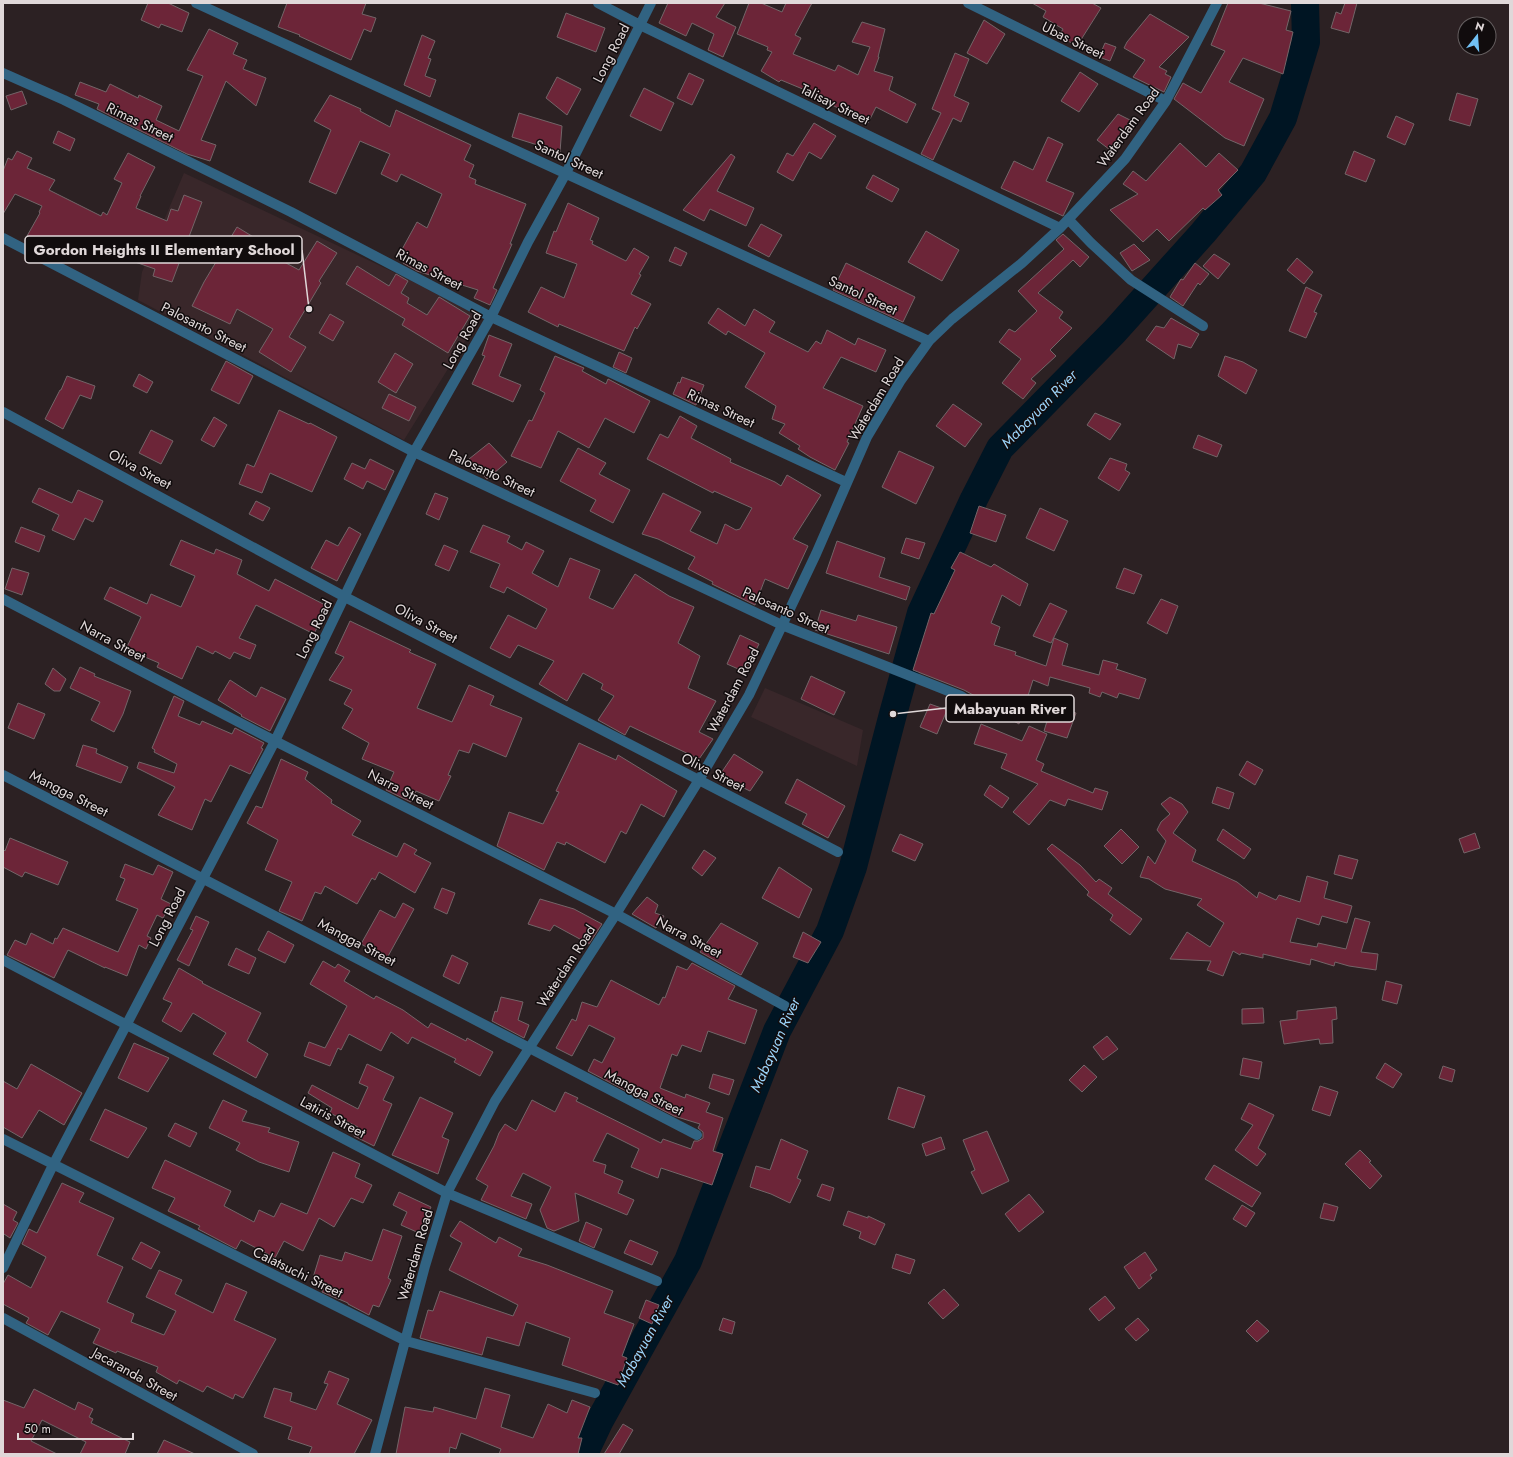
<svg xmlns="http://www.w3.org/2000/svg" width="1513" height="1457" font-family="Jost,sans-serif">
<rect width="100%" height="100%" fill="#2c2123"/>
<path fill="#39272a" d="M184 173 406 278 480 317 404 440 138 300 142 272Z
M765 688 863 730 857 766 751 717Z"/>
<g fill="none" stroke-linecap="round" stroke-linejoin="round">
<path stroke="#001523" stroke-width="28" d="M584 1454 599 1422 688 1261 777 1031 830 931 853 867 893 714 921 613 974 499 1000 448 1114 332 1203 233 1253 173 1283 118 1306 42 1305 3"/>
</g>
<path fill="#6c2538" stroke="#736568" d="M148 3H168L189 13 182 32 161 24 159 28 141 20Z
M287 3H366L362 14 376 18 371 32 364 29 351 60 299 36 300 35 278 27Z
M668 3H725L716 17 736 27 723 57 708 50 714 34 692 23 686 36 659 23Z
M749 3H761L782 12 786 3H812L795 35 801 38 793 54 835 71 838 65 858 75 870 47 852 42 862 22 885 29 878 57H879L874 71 893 77 889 90 916 104 907 123 876 107 868 123 820 99 822 97 781 80 779 82 761 71 772 52 767 50 768 47 737 34Z
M1032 3H1092L1101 8 1077 46 1059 36 1063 29 1043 17 1046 11Z
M1228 3H1259L1291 11 1286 30 1293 32 1283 74 1243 58 1229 82 1264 99 1244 146 1225 138 1174 99 1183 83 1201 93 1225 51 1211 45Z
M1345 3H1357L1349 33 1331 28 1336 12 1341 14Z
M566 13 605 28 596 52 557 37Z
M1150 14 1189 37 1159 67 1167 71 1165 74 1171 77 1164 92 1133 77 1145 60 1124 48 1127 42Z
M984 20 1005 34 987 64 967 53Z
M209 29 238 43 233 54 247 60 243 69 266 78 256 106 226 81 201 140 216 145 210 161 187 154 97 109 99 104 75 95 80 82 106 92 110 84 138 98 139 95 162 106 156 120 179 131 203 76 187 70Z
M422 35 435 41 428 58 431 59 425 76 436 80 430 97 404 85Z
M1105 43 1116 47 1110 61 1099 57Z
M955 53 969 59 954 96 969 103 961 122 953 118 933 160 921 154 941 113 932 109Z
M1080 72 1098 84 1079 112 1061 101Z
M689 73 704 80 692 105 677 98Z
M557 77 581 89 567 115 546 98Z
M644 88 674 103 661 131 630 116Z
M22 91 27 104 11 110 6 96Z
M1457 93 1478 99 1470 126 1449 120Z
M330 95 361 109 360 111 390 127 396 110 471 145 464 160 474 165 469 177 476 180 475 184 526 204 510 244H512L493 288 497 290 490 305 474 298 478 290 417 271 403 263 406 257 400 253 417 222 427 228 442 194 401 174 397 182 381 174 390 154 360 141 336 194 309 182 331 130 314 121Z
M519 113 562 126 560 152 512 137Z
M1118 114 1130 120 1114 153 1097 140Z
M1396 116 1414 124 1405 145 1387 137Z
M814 123 836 136 821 159 809 152 793 181 777 172 787 153 793 156Z
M58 131 75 139 70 151 53 143Z
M1048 137 1063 144 1046 181 1074 193 1063 216 1001 188 1014 161 1033 170Z
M1180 143 1206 167 1219 153 1238 170 1218 190 1222 195 1205 210 1203 208 1169 241 1157 229 1143 242 1110 210 1138 194 1123 184 1133 171 1146 181Z
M17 151 32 158 27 168 55 180 49 190 101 216 103 212 107 215 122 183 114 179 128 153 155 167 140 196H141L136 208 167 221 171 209 178 211 184 195 202 202 172 282 153 276 155 269 118 256 83 238 75 254 50 241 46 248 27 236 40 213 39 212 42 206 15 194 3 214V171L8 158 12 160Z
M1354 151 1375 160 1366 182 1345 174Z
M731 154 735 157 717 191 754 208 746 226 710 209 704 221 683 210Z
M873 175 899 189 892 202 866 188Z
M568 203 599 218 590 240 593 241 592 244 626 261 634 248 649 257 639 274 641 275 631 294 651 304 637 329 635 327 624 351 559 324 558 327 528 312 541 287 564 298 577 264 546 253 554 231 556 232Z
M761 224 782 235 769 257 748 246Z
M237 227 265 244 262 250 299 270 317 241 337 253 319 281 321 283 289 337 306 347 291 372 259 352 273 329 237 309 230 324 192 306 204 282Z
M926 231 959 250 942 281 908 262Z
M1063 234 1089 257 1080 267 1073 260 1038 293 1063 312 1059 318 1072 328 1050 350 1056 356 1031 379 1036 383 1023 399 1002 383 1021 359 999 342 1009 329 1015 332 1037 311 1018 291 1064 249 1056 240Z
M1134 244 1150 260 1132 271 1120 253Z
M675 247 687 253 681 266 669 261Z
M1214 254 1230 264 1218 279 1203 266Z
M1297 258 1313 272 1304 284 1287 270Z
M846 263 915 297 903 322 833 290Z
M1195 263 1209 274 1200 285 1198 283 1183 306 1170 297 1181 279 1183 280Z
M357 266 389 286 396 274 408 281 401 293 409 298 407 303 427 315 439 297 470 316 448 353 402 325 405 319 346 284Z
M1306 287 1322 295 1314 312 1317 313 1306 338 1289 331Z
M718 308 745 326 754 309 775 322 769 332 808 352 816 341 821 344 827 330 855 345 858 338 886 350 876 372 841 357 823 388 863 406 847 442 849 443 835 470 810 457 798 449 800 446 779 433 785 424 772 419 776 406 745 387 765 353 728 331 726 335 708 323Z
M330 314 344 322 333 341 319 333Z
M1171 318 1199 334 1191 348 1178 344 1174 359 1146 340 1156 326 1164 328Z
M489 335 512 344 499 376 521 385 513 402 472 384 485 356 482 355Z
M619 352 632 358 626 373 613 367Z
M395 353 413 364 396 393 378 382Z
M555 356 584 368 582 371 606 384 608 379 650 401 634 433 605 418 589 448 558 431 541 468 511 456 529 420 532 421 545 393 540 390Z
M1225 356 1243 362 1257 370 1246 394 1218 376Z
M226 361 253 376 239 404 211 390Z
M139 374 153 382 147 393 133 386Z
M67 376 95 386 91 399 80 395 63 429 45 419 60 390H61Z
M682 377 704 385 696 405 673 394 678 382 680 383Z
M389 394 416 407 409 421 382 408Z
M953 404 982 424 965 447 936 426Z
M279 410 309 424 310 423 337 437 312 492 270 473 262 493 239 484 247 464 254 467Z
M1095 413 1121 424 1110 440 1087 425Z
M680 416 697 426 691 438 731 459 730 462 775 482 781 486 787 475 821 495 793 539 808 546 788 589 765 579 755 605 712 584 713 582 688 569 695 557 658 539 642 534 663 493 701 512 690 531 717 544 725 524 736 530 740 529 752 508 714 491 713 493 647 459 660 434 668 438Z
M214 417 227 425 214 447 201 440Z
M151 430 173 441 161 464 139 453Z
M1198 435 1222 445 1217 457 1193 448Z
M489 443 507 462 487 479 469 459Z
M578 448 606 463 599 474 630 490 613 523 590 511 596 500 560 481Z
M899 451 934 467 916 504 882 487Z
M1110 458 1127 464 1125 470 1130 473 1119 491 1098 478Z
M370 459 394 471 385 490 367 481 363 489 344 479 352 463 365 469Z
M39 488 72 503 78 490 103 501 93 522 85 518 74 540 52 530 59 515 32 502Z
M435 493 448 498 439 520 426 514Z
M256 501 270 508 263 521 249 514Z
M979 506 1006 515 996 542 970 533Z
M1040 508 1068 521 1054 551 1026 538Z
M483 525 510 536 507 542 522 550 526 542 544 551 532 573 558 587 570 558 600 570 589 598 613 609 635 574 669 596 694 607 678 643 700 656 688 688 716 701 699 732 713 739 699 759 630 726 625 735 598 720 614 696 601 689 603 684 583 673 567 701 539 684 554 661 518 645 510 658 490 648 508 615 536 629 547 609 507 587 504 593 490 587 500 564 470 552Z
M21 527 45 536 39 552 15 542Z
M349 527 361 534 337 581 311 568 326 540 338 546Z
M906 538 925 543 919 559 901 553Z
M181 540 214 554 216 549 242 560 237 574 269 591 275 579 327 606 314 634 256 605 239 638 256 645 250 659 234 652 230 659 215 651 213 654 197 646 182 679 157 667 159 663 126 649 141 617 104 599 110 587 147 604 151 594 181 607 195 576 170 565Z
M837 541 885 558 879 577 910 587 906 600 826 573Z
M444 545 458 551 449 571 435 565Z
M960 552 991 567 994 564 1028 584 1020 606 1002 595 991 623 1000 627 994 645 1016 652 1015 655 1046 666 1054 638 1068 644 1062 665 1099 675 1103 660 1118 664 1116 669 1146 679 1139 699 1119 693 1117 698 1102 692 1100 697 1089 693 1090 688 1050 677 1048 686 1033 680 1019 724 987 706 988 703 964 690 913 670 931 613 934 614 955 570 951 568Z
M12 568 29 573 22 595 5 589Z
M1124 568 1142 575 1134 594 1116 588Z
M1161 599 1178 606 1167 634 1147 623Z
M1050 603 1067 611 1051 643 1033 636Z
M821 610 856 621 858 615 897 627 889 654 815 630Z
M350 621 411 650 409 652 436 664 417 708 452 722 469 685 494 696 490 705 522 718 506 757 473 743 469 753 459 750 448 775 451 776 439 801 416 791 411 802 386 790 394 772 362 759 369 743 342 728 353 709 344 704 352 690 329 680 344 657 335 653Z
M740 635 759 644 745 672 727 664Z
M80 667 95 674 94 676 131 691 123 714 114 732 91 720 100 702 70 688Z
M53 668 66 679 60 691H54L45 684Z
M811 676 845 692 834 715 801 699Z
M230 680 256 697 261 687 286 699 270 731 241 716 242 715 218 700Z
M174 696 184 701 178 716 200 725 202 721 232 734 235 728 264 743 261 748 263 749 250 774 230 765 211 802 205 799 192 830 158 815 175 787 137 768 139 762 174 773 177 764 154 752 155 750 152 748Z
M18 703 45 714 34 739 8 728Z
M930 704 947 710 937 734 920 727Z
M1052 705 1076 713 1067 738 1044 731Z
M981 724 1022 741 1029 726 1047 734 1036 760 1044 764 1041 771 1093 793 1095 788 1108 792 1102 810 1068 799 1065 806 1050 800 1029 825 1013 812 1038 784 1001 768 1007 754 974 744Z
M579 743 616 760 618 755 677 791 664 817 641 804 626 834 621 831 605 863 566 842 565 845 557 842 544 870 497 846 509 812 543 824 559 792 556 791Z
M83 745 97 749 96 753 128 767 121 783 76 766Z
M734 754 763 772 750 791 719 776Z
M281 759 308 772 305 779 332 800 331 803 361 821 352 835 397 857 404 843 417 850 414 854 431 863 415 893 379 872 375 880 372 878 357 904 325 886 321 894 315 892 302 921 279 911 292 882 265 870 278 840 247 823 256 806 262 808Z
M1247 761 1263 770 1255 785 1239 775Z
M797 779 845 806 828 838 802 824 807 814 785 803Z
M990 785 1009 798 1002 808 984 795Z
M1217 787 1234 793 1229 809 1212 803Z
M1170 797 1182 804 1188 812 1173 833 1196 850 1192 861 1237 882 1257 898 1259 892 1276 900 1279 895 1300 902 1307 876 1328 882 1324 898 1352 906 1347 923 1322 916 1319 925 1297 918 1290 942 1317 947 1318 943 1346 949 1355 918 1370 922 1361 952 1378 954 1376 970 1349 966 1335 962 1334 966 1311 959 1310 965 1263 954V958L1241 953 1240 955 1233 951 1223 976 1207 970 1211 961 1170 959 1187 932 1210 947 1224 923 1197 905 1202 899 1165 889 1149 879 1140 877 1148 856 1155 864 1166 841 1157 830 1161 822 1170 814 1161 804Z
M1121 829 1139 847 1122 864 1104 846Z
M1223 829 1251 849 1244 859 1217 840Z
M1475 833 1480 848 1464 853 1459 839Z
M900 834 923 844 915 861 892 851Z
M10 838 68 862 58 885 25 872 22 877 3 867V849L5 851Z
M1052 844 1080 865 1096 882 1099 879 1112 888 1108 894 1142 919 1130 935 1110 920 1113 915 1087 895 1089 892 1047 849Z
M704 850 716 858 702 876 692 868Z
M1339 855 1358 860 1352 879 1334 874Z
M125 864 153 875 158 865 173 872 161 899 171 904 163 918 157 915 147 936 151 938 146 949 139 945 127 976 105 967V968L68 950 54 978 7 955 15 940 26 945 31 933 53 944 55 938 57 939 63 928 118 952 138 909 116 900 125 879 120 877Z
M779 867 812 889 799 918 762 898Z
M442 888 455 893 447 914 434 908Z
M647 897 658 905 655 913 664 916 656 928 632 914Z
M540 899 574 909 602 924 589 944 554 925 550 931 528 924Z
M403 903 414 909 387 958 361 944 380 910 395 918Z
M196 916 209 922 189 966 177 960 193 930 190 929Z
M721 923 758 943 741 975 700 952Z
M268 931 294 945 285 963 258 950Z
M803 932 821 942 808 963 793 957Z
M236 948 256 958 249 974 228 965Z
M452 955 468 963 459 984 443 976Z
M323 961 335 968 338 964 350 971 344 981 374 999 376 996 403 1010 428 1028 431 1023 466 1041 467 1038 493 1052 480 1076 454 1062 456 1059 412 1037 408 1044 391 1032 381 1051 349 1034 341 1050 338 1048 330 1066 304 1056 309 1042 325 1048 347 1006 310 984Z
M692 963 735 986 728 999 757 1010 745 1044 708 1031 701 1052 682 1045 677 1056 672 1054 660 1088 685 1098 686 1094 710 1103 706 1112 723 1118 713 1151 723 1154 712 1185 661 1168 658 1178 631 1167 639 1149 607 1133 593 1161 606 1165 604 1173 623 1181 618 1193 634 1200 627 1215 575 1193 579 1221 554 1231 547 1228 540 1210 551 1187 523 1173 511 1196 532 1204 526 1219 481 1200 488 1186 476 1179 494 1146 499 1133 505 1124 516 1131 532 1100 555 1112 565 1092 578 1098 576 1101 661 1143 663 1139 691 1149 694 1141H698L703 1138V1132L698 1128 700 1124 674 1116 588 1071 594 1059 602 1063 615 1038 589 1025 572 1056 556 1048 572 1019 576 1021 582 1002 597 1007 611 980 659 1005 663 997 665 998 677 966 687 970Z
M179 968 203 982 202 983 261 1013 247 1041 268 1054 256 1078 213 1054 226 1033 193 1013 181 1032 162 1021 172 1003 163 999Z
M1386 981 1402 985 1397 1004 1382 1000Z
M501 997 523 1002 518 1020 529 1025 524 1038 492 1021 495 1011 497 1012Z
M1336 1007 1337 1019 1332 1020 1333 1043 1320 1044 1319 1039 1284 1044 1280 1021 1297 1019V1011Z
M1263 1008 1264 1023 1242 1024V1009Z
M1107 1036 1118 1049 1103 1060 1093 1047Z
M134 1043 169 1058 148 1092 118 1078Z
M1243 1058 1262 1062 1259 1079 1240 1075Z
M1385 1063 1402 1074 1393 1088 1376 1078Z
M31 1064 82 1093 64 1125 39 1110 22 1138 3 1127V1081L17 1089Z
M367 1064 394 1077 383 1100 392 1104 374 1146 354 1136 358 1127 330 1113 332 1108 308 1093 312 1085 358 1109 368 1087 359 1083Z
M1084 1065 1097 1077 1082 1092 1069 1080Z
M1443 1066 1455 1070 1452 1082 1439 1078Z
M713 1074 734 1080 729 1095 709 1088Z
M1320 1086 1338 1092 1330 1116 1312 1110Z
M898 1087 925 1096 914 1128 888 1119Z
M420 1097 453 1113 442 1137 449 1140 438 1174 392 1155Z
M223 1100 247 1111 242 1121 270 1128 268 1132 299 1142 289 1172 259 1162 236 1150 240 1143 209 1128Z
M1249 1103 1274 1115 1258 1148 1266 1154 1257 1166 1235 1150 1253 1125 1241 1119Z
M105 1109 147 1128 128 1158 90 1140Z
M175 1123 197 1133 190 1147 168 1136Z
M987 1131 1009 1181 982 1194 971 1172 975 1170 963 1140Z
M941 1137 945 1149 926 1156 922 1144Z
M781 1139 808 1151 797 1178 801 1180 790 1203 771 1194 750 1187 756 1166 770 1170Z
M1360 1150 1371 1161 1369 1162 1382 1176 1370 1189 1345 1164Z
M333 1152 360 1164 355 1177 372 1185 363 1203 351 1198 334 1227 319 1218 303 1251 284 1241 275 1258 241 1240 236 1249 198 1229 200 1226 168 1211 175 1198 152 1188 165 1160 231 1191 224 1206 254 1222 259 1210 274 1217 281 1203 307 1214Z
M1214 1165 1261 1193 1252 1207 1205 1179Z
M62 1183 84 1193 79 1202 114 1218 97 1255 123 1267 107 1302 134 1314 131 1322 164 1335 176 1311 146 1297 159 1270 182 1280 175 1294 213 1313 226 1283 247 1292 234 1320 276 1339 243 1398 235 1394 233 1399 207 1386 203 1392 179 1380 177 1384 156 1372 158 1367 117 1351 116 1353 93 1343 100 1329 61 1311 48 1335 26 1323 29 1318 3 1304V1284L8 1275 31 1288 46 1257 22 1244 29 1229 37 1233Z
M822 1184 834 1188 830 1201 817 1196Z
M399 1192 431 1207 419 1233 401 1225 407 1212 393 1205Z
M1029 1194 1044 1212 1019 1232 1005 1214Z
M1324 1203 1338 1207 1334 1221 1320 1218Z
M3 1204 17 1212 13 1220 18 1223 10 1238 4 1234 3 1237Z
M1242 1205 1255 1213 1246 1227 1233 1219Z
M848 1211 868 1218V1216L885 1224 875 1245 859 1238 861 1232 843 1225Z
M460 1221 496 1243 499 1237 522 1249 518 1256 547 1265 613 1291 604 1313 634 1324 622 1356 627 1358 618 1385 562 1365 570 1338 526 1322 519 1346 487 1337 482 1355 420 1338 428 1310 433 1311 440 1291 513 1316 518 1305 449 1270 462 1243 450 1236Z
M586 1222 602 1229 594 1248 579 1241Z
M383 1229 402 1236 388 1278 391 1280 379 1307 373 1305 369 1315 348 1304V1303L322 1292 325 1285 312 1281 320 1255 342 1261 345 1252 372 1261Z
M630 1240 658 1252 652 1265 624 1253Z
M141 1242 160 1252 151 1269 132 1259Z
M1145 1252 1157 1270 1150 1275 1152 1278 1139 1289 1124 1267Z
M896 1254 915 1260 910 1274 892 1268Z
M944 1289 959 1305 943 1319 928 1303Z
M1105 1296 1115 1308 1099 1321 1089 1309Z
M646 1300 659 1305 652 1324 639 1318Z
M723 1318 735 1322 732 1334 719 1330Z
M1138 1318 1149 1330 1136 1341 1125 1329Z
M1257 1320 1269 1331 1257 1342 1246 1331Z
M329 1371 349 1379 337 1404 372 1420 354 1454H309L312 1447 288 1439 292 1427 264 1417 274 1388 292 1393 290 1401 316 1410 328 1384 324 1383Z
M485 1388 510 1395 501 1427 533 1438 548 1404 567 1413 572 1400 590 1407 578 1438H582L578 1454H499L501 1449 461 1433 456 1449 450 1447 449 1454H396L405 1407 433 1412 434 1407 476 1419Z
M34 1389 75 1410 78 1402 93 1409 89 1417 93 1419 91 1423 130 1442 125 1454H80L86 1442 42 1420 31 1441 57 1454H3V1400L24 1408Z
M623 1424 633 1430 619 1454H604Z
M164 1440 195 1454H157Z"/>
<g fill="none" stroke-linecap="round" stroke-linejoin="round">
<path stroke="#316382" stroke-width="10" d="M196 3 929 341
M598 3 640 25 1060 228
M968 3 1166 101
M3 73 64 100 291 212 491 317 846 482
M1068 219 1091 243 1131 280 1203 326
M3 238 414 452 782 625 961 696 973 704 978 712
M3 412 345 597 838 852
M3 599 275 741 616 914 785 1006
M3 775 697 1135
M3 960 447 1193 657 1281
M3 1139 406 1341 595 1393
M3 1268 53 1165 275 741 414 452 491 317 528 242 566 173 651 3
M3 1318 253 1454
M375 1454 425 1266 447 1193 495 1101 616 914 699 780 749 695 816 554 867 437 901 380 929 341 952 319 1022 263 1060 228 1125 159 1166 101 1217 3"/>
</g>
<g text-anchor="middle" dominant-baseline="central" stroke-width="3" stroke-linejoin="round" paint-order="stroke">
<g font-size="14" fill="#e0d8d9" stroke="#110c0d">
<text transform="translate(1073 40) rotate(26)">Ubas Street</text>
<text transform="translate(611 53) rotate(-63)">Long Road</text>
<text transform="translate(835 104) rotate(26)">Talisay Street</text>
<text transform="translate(140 122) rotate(26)">Rimas Street</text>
<text transform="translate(1128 127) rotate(-54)">Waterdam Road</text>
<text transform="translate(569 159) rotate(25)">Santol Street</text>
<text transform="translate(429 269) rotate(28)">Rimas Street</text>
<text transform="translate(863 295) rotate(25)">Santol Street</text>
<text transform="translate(204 327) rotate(27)">Palosanto Street</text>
<text transform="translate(462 340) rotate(-61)">Long Road</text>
<text transform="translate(876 399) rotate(-59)">Waterdam Road</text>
<text transform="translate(721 408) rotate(25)">Rimas Street</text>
<text transform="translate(140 469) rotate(28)">Oliva Street</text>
<text transform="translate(492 473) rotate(25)">Palosanto Street</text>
<text transform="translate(786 610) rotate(24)">Palosanto Street</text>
<text transform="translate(426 623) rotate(28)">Oliva Street</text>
<text transform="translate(314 629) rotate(-64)">Long Road</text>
<text transform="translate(113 641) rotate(28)">Narra Street</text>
<text transform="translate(733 690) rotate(-62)">Waterdam Road</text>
<text transform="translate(713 772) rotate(27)">Oliva Street</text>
<text transform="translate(401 789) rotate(27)">Narra Street</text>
<text transform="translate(69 793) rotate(27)">Mangga Street</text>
<text transform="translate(167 917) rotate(-63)">Long Road</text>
<text transform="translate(689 937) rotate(28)">Narra Street</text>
<text transform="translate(357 942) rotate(28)">Mangga Street</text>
<text transform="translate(566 966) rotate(-57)">Waterdam Road</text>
<text transform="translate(644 1092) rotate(27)">Mangga Street</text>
<text transform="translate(333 1117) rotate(28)">Latiris Street</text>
<text transform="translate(415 1255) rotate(-74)">Waterdam Road</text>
<text transform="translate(298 1272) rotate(26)">Calatsuchi Street</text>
<text transform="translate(135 1374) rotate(29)">Jacaranda Street</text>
</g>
<g font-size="15" font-style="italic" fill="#9ad3f9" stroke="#110c0d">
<text transform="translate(1039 409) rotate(-46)">Mabayuan River</text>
<text transform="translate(775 1045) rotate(-66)">Mabayuan River</text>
<text transform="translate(645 1341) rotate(-61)">Mabayuan River</text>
</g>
</g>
<path fill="none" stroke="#e0d8d9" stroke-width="1.5" d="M309 309L302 250M893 714L946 708"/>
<g fill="#e0d8d9" stroke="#110c0d" stroke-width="1.5">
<circle cx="309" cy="309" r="4"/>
<circle cx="893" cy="714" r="4"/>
</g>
<g fill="#110c0d" stroke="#e0d8d9" stroke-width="1.5">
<rect x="25" y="236" width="277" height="27" rx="4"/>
<rect x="946" y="695" width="128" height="27" rx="4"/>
</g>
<g font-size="15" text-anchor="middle" font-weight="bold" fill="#e0d8d9">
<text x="164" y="255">Gordon Heights II Elementary School</text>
<text x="1010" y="714">Mabayuan River</text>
</g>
<rect width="1513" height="1457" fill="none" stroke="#e0d8d9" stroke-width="8"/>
<g transform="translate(1477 36) rotate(17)"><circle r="19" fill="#110c0d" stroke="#645e5f"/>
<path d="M0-3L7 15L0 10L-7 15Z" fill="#71c1f5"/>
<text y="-6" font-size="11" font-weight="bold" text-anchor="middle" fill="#e0d8d9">N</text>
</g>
<path d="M18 1433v6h115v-6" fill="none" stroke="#e0d8d9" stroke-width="2"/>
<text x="24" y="1433" font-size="12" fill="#e0d8d9" stroke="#110c0d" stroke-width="3" paint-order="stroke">50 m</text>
</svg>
